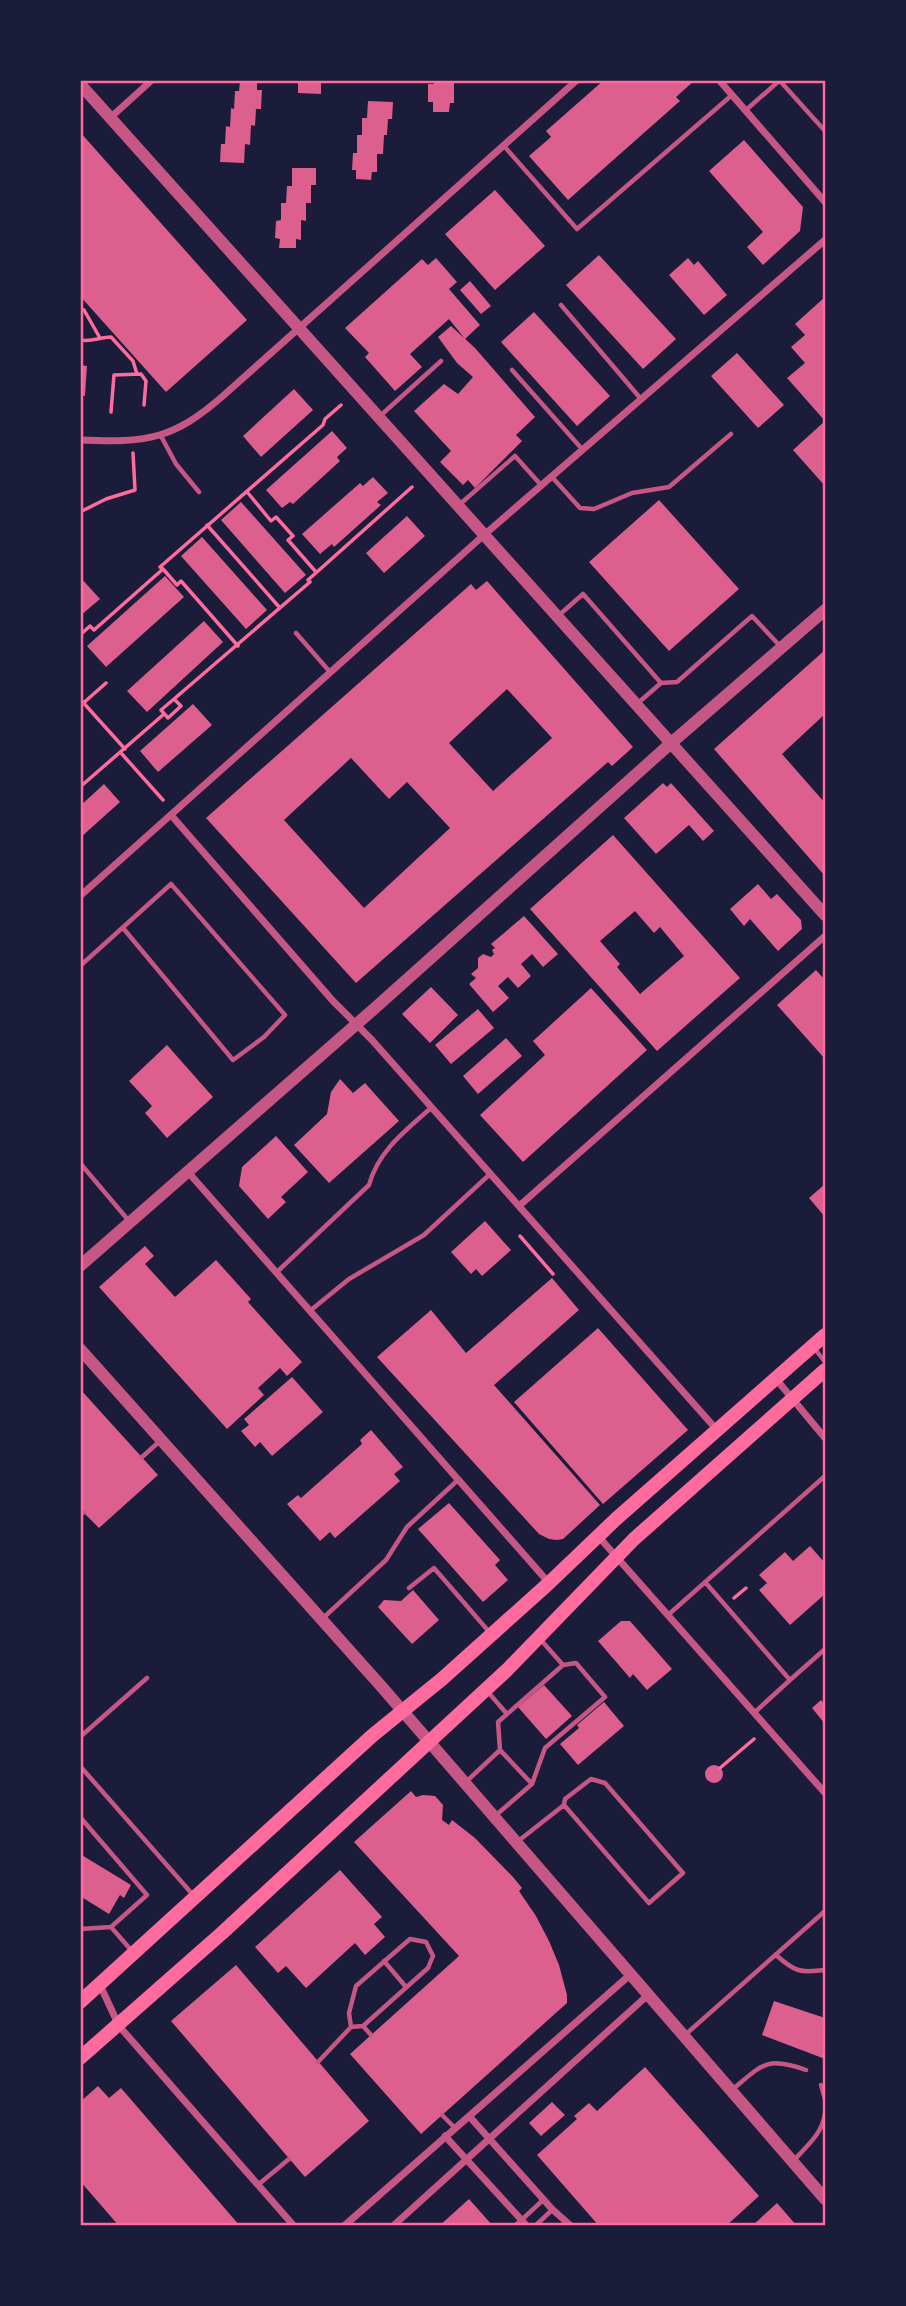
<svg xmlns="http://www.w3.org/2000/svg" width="906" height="2306" font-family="Commissioner,sans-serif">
<rect width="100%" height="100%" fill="#1b1b3a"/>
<path fill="#dd5f8e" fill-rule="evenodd" d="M298 80H321V94L298 93Z
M434 80H459V83H454V103H450L449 112H433V102H428V84H434Z
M604 80H695L676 97 680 101 568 200 529 156 551 137 546 131Z
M240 82 257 83V90H262L261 109H256L255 126 251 125 250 145 245 144 244 163 220 162 221 144H225L226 126 230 127 231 108 234 109 235 91H239Z
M368 101 393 102 392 119H388L387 135H384L383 154H377V172H372L371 180 356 179V170H352L353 153H357V135H362V118H367Z
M80 132 247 320 166 392 80 296Z
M744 140 803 207 800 231 763 265 747 247 763 232 709 171Z
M292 168H316V185H311V203H306V221L301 220V240L296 239V248H279L280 239 275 238 276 221 281 220V203H286L287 186H292Z
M495 190 545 246 495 290 445 234Z
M599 255 676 339 643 369 566 285Z
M436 258 457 282 449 289 480 325 465 339 449 319 410 354 422 367 395 391 365 357 369 353 345 328 422 259 428 265Z
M688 258 694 265 698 261 727 295 704 315 669 275Z
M470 281 491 306 481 314 460 290Z
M825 297V421L787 378 805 363 791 347 805 335 795 324Z
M534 312 610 396 577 426 501 342Z
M451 326 475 348 535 417 516 435 522 441 475 488 468 480 463 485 440 462 451 451 414 411 444 384 458 394 473 377 457 363 438 337Z
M737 353 784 405 758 428 711 376Z
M80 365 87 366 85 396 80 395Z
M294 389 313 410 261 457 243 436Z
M825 421V486L793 450Z
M332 431 347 448 337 457 340 461 293 504 290 502 282 508 266 490Z
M373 477 388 493 377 502 381 505 334 547 332 544 320 554 302 534 360 483 363 486Z
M659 500 739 589 669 651 589 562Z
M241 502 306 575 285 593 221 520Z
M407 516 425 536 384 573 366 553Z
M202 537 267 610 246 629 181 556Z
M165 576 184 597 106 667 87 646Z
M80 577 100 599 80 616Z
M487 581 633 747 612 766 608 762 356 983 206 818 471 584 476 590ZM507 689 552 738 493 791 449 743ZM351 758 389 799 407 782 450 828 364 908 284 820Z
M204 621 223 642 147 712 127 691Z
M825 650V714L782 754 825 803V876L714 749Z
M193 704 212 725 158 772 140 751Z
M663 783 667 787 671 783 714 831 703 841 689 825 656 854 624 818Z
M104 784 120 802 80 838V806Z
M613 835 740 978 657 1051 530 909ZM635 911 654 933 660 927 684 956 640 994 617 967 620 964 600 941Z
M758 884 771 899 777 894 801 920 802 929 778 951 750 919 744 926 730 909Z
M524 916 558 954 543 967 532 954 521 964 531 976 518 988 508 977 498 986 509 998 493 1012 469 984 476 978 471 974 478 968V958L483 954 491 957 494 954 492 950 495 948 491 944Z
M816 970 825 980V1059L777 1005Z
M431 987 458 1015 430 1043 402 1014Z
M591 988 647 1050 523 1162 480 1115 545 1055 533 1041Z
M478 1009 494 1028 451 1064 435 1045Z
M506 1038 522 1056 478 1094 463 1076Z
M167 1045 213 1097 167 1138 145 1113 152 1106 129 1081Z
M340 1079 353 1093 365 1083 399 1121 329 1183 294 1145 327 1114 331 1092Z
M276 1136 308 1172 281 1197 286 1202 268 1219 239 1186 242 1167Z
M825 1184V1217L809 1198Z
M485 1221 511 1250 482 1276 476 1269 471 1274 451 1252Z
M145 1246 154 1256 145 1264 175 1297 216 1260 251 1299 248 1302 302 1362 287 1376 280 1368 258 1388 264 1395 227 1429 99 1287Z
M552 1278 579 1310 494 1385 600 1505 563 1539 557 1540 549 1539 539 1534 377 1357 431 1310 466 1353Z
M598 1328 688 1430 603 1504 514 1402Z
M292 1377 323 1412 272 1456 260 1442 255 1447 241 1431 249 1425 244 1419Z
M80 1389 158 1475 99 1528 80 1509Z
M371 1430 403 1467 394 1474 400 1481 335 1538 330 1532 320 1541 287 1504 298 1495 301 1498 362 1444 360 1440Z
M449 1503 500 1560 495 1565 508 1580 483 1602 418 1529Z
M810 1546 825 1563V1594L790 1625 759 1590 767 1583 759 1575 785 1552 793 1561Z
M413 1590 439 1620 412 1644 378 1607 384 1600 401 1601Z
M621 1621H630L672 1669 647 1690 633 1674 630 1678 598 1641Z
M544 1685 572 1716 546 1739 518 1707Z
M821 1700 825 1705V1724L812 1708Z
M604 1702 624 1726 578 1765 560 1744 579 1728 577 1725Z
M705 1774a9 9 0 1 1 18 0a9 9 0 1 1-18 0Z
M411 1791 416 1797 423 1795 435 1796 443 1805 442 1820 449 1825 452 1820 475 1838 513 1877 522 1888 519 1891 536 1916 549 1941 559 1965 567 1995V2003L421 2134 350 2054 459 1956 354 1842Z
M80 1854 131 1885 124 1898 120 1895 109 1914 80 1896Z
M340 1870 382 1917 374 1924 385 1937 365 1955 355 1943 306 1988 286 1966 278 1973 255 1947Z
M236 1965 369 2121 305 2177 171 2021Z
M774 2001 825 2018V2059L762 2035Z
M645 2067 759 2196 726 2226H599L537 2155 577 2119 574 2116 589 2103 597 2111Z
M98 2086 109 2098 121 2088 240 2226H119L80 2181V2102Z
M552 2102 565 2115 541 2136 529 2123Z
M469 2199 493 2226H439Z
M777 2203 797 2226H752Z"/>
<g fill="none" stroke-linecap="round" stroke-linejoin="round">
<path stroke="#ff6b9d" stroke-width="3.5" d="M80 309 84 310 100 338
M80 340C93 342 100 337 111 337L133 361 137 374
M111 412 114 375 141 374 146 381 144 405
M248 493 271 521 276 517 293 536 288 540 316 572
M80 512 106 499 135 490 133 453
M207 525 280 608
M163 569 177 585 181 581 238 646
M80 635 90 626 94 630 163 569 160 567 323 425 325 419 341 405
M80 699 125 749
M174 699 310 582 308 580 412 487
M174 699 181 706 168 718 161 710Z
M80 706 106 683
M121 753 163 800
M80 787 164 714
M520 1236 553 1274
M734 1598 746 1588
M720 1768 754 1739"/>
<path stroke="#c65784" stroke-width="4.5" d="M780 81 825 131
M746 110 780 80
M504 146 577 229 732 95
M561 305 641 399
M512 370 582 449
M380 416 441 361
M161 436 176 464 199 492
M552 477 580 508 594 509 632 493 669 487 731 434
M459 505 515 456 541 485
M558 616 583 594 661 683 677 682 752 616 781 647
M296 633 330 672
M638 703 661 683
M80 966 171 884 285 1015 264 1037 233 1060 123 928
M80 1163 129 1221
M277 1272 369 1185C378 1151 406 1130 432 1107
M311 1310 349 1279 424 1235 490 1174
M815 1349 825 1362
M142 1457 160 1441
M80 1515 84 1512
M705 1582 790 1680 825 1649
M409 1588 434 1568 491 1634
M668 1615 825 1476
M322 1619 386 1560 407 1527 459 1479
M540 1639 563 1665
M488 1692 507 1714
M754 1713 790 1680
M80 1737 147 1678
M500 1750 532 1784
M80 1766 194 1896
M467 1781 500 1750 498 1722 563 1665 576 1663 605 1697 545 1748 532 1784 495 1816
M80 1817 147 1895 111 1927 80 1929
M517 1842 564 1805 649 1903 683 1873 605 1783 591 1779 565 1799 564 1805
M111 1927 131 1950
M776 1955C795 1972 800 1973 825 1970
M384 1961 406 1987
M363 2026 371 2035
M685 2035 825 1911
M318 2062 351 2027 363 2026 428 1968 433 1956 426 1942 410 1939 356 1986 349 2013 351 2027
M821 2085 825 2099
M733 2089C763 2064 767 2056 806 2070
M442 2115 455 2128
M794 2160C807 2146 823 2133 825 2113
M259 2184 289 2159
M515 2226 543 2200
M535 2226 552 2210"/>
<path stroke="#c65784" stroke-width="7" d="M719 80 825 202
M110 118 152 80
M80 440C146 443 173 440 224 395L577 80
M171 815 333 1001 372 1040 717 1430
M80 896 484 535 825 240
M188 1172 549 1583
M519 1206 825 936
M776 1379 825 1438
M598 1536 825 1793
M100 1985 119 2026 294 2226
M469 2116 552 2209 571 2226
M445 2136 527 2226
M344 2226 631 1974
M393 2226 649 1994"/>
<path stroke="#c65784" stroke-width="12" d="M80 84 825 915
M80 1266 375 1008 670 744 825 610
M80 1349 381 1686 825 2199"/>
<path stroke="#ff6b9d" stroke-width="14" d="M80 2002 373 1735 442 1679 549 1583 616 1519 825 1335
M80 2058 222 1933 507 1670 634 1539 825 1370"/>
</g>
<rect width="906" height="2306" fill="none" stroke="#1b1b3a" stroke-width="164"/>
<rect x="82" y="82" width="742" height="2142" fill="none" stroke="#ff6b9d" stroke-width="2.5"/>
</svg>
